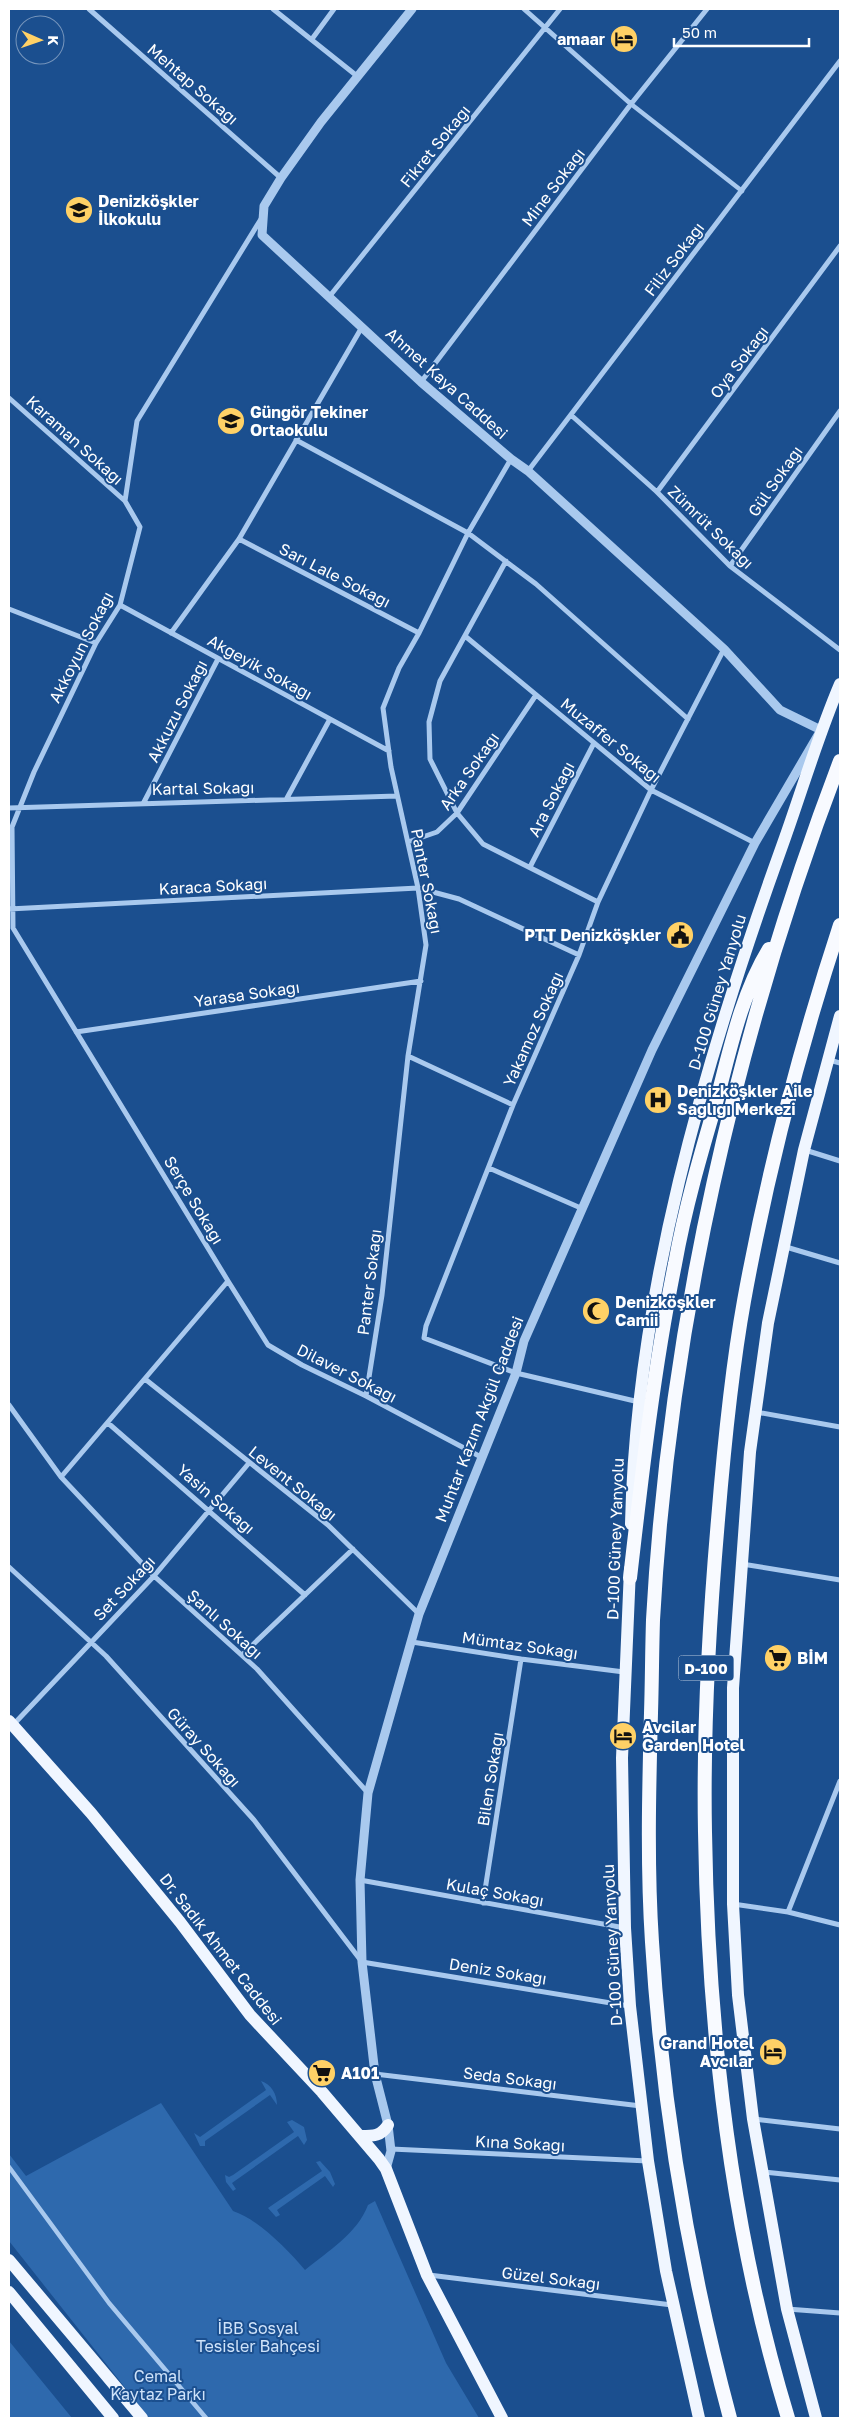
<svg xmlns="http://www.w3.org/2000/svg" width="849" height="2427" font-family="'Golos Text',sans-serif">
<rect width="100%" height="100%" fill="#1b4f8f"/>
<path fill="#2e69ad" d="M261 2081C271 2084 277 2094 277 2105L270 2095 205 2141V2146H200L194 2133 200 2137 266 2090Z
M161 2103 233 2211C258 2219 288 2250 305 2270 328 2251 357 2234 368 2205L375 2201 446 2363 479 2418H149L9 2241V2154L26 2176Z
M292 2120 304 2127 307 2140 304 2145 298 2136 232 2183 236 2189 233 2191 226 2182 225 2175 229 2177 233 2175 294 2132 287 2122Z
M320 2161 330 2172 335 2184 333 2187 325 2176 277 2210 280 2215 276 2217 268 2208 322 2171 316 2162Z
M9 2341 72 2418H9Z"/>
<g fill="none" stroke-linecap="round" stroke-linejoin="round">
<path stroke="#a9c9ee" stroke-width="4.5" d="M631 104 742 191
M9 2167 109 2303 206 2418"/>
<path stroke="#a9c9ee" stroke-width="5" d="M89 9 281 178
M273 9 357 76
M524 9 631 104
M312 39 334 9
M329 297 560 9
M421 382 631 104 707 9
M9 398 125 501
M571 415 657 492 730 566 840 650
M296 440 468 533 536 584 688 719
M528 471 840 61
M657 492 840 246
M239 539 419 633
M506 561 440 681 429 722 430 759 457 813 483 844 598 902
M730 566 840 411
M120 605 389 751
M9 609 96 643
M171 633 239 539 362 327
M465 636 651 790 755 843
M287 798 330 719
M144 802 218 659
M9 808 397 796
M408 842 437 832 457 813 536 695
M530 867 594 743
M9 909 418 888 459 899 579 955
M76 1032 421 981
M408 1056 513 1105
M829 1060 840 1063
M805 1150 840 1161
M489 1168 583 1209
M786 1247 840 1263
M228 1281 268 1345 302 1365 366 1396 481 1457
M145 1379 328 1525 419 1614
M366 1396 382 1295 408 1056 426 945 418 888 391 767 383 708 399 668 419 633 468 533 511 459
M639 1402 516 1373 424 1338 426 1326 513 1105 579 955 598 902 651 790 724 649
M9 1405 61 1477 154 1576 257 1669 368 1793
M756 1412 840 1427
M108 1423 305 1595
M61 1477 228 1281 13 928 12 827 34 772 96 643 120 605 140 527 125 501 137 421 261 219
M742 1564 840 1580
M9 1567 106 1656 254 1820 362 1962 629 2006
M412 1642 521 1659 624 1672
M242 1655 353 1549
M13 1725 154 1576 249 1463
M360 1880 625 1928
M483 1903 521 1659
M733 1904 788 1912 840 1925
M788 1912 840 1781
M375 2074 641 2106
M754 2119 840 2129
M391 2149 648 2161
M764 2172 840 2180
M429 2275 672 2305
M787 2309 840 2313"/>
<path stroke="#a9c9ee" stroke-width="9" d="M386 2169 391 2151 388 2125 375 2074 362 1962 360 1880 368 1793 419 1614 516 1373 524 1341 652 1050 755 843 821 730 780 710 724 649 528 471 511 459 421 382 262 235 264 206 281 178 321 122 412 9"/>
<path stroke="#f0f6ff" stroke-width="12" d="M631 1524C636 1296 704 1063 781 849 801 794 817 738 840 684
M630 1569 622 1758 625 1928 630 2006 648 2161 666 2271 699 2418
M9 1721 91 1813 180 1922 250 2015 322 2092 379 2159 386 2169 427 2275 502 2418
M361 2136C374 2136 381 2136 388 2125
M9 2260 142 2418
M9 2292 113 2418
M816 2418 787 2309 753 2119 738 1995 733 1904V1688L750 1452 768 1323 804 1150 840 1016"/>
<path stroke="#f8faff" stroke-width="14" d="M630 1578C642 1473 654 1368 675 1264 685 1208 701 1153 717 1099 730 1049 742 993 769 949
M730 2418C688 2262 662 2103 652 1942 647 1866 649 1789 651 1713 652 1682 652 1651 653 1620 669 1327 736 1034 840 761
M788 2418C730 2228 708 2030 705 1832 703 1727 709 1624 718 1520 724 1447 731 1373 744 1301 767 1174 800 1047 840 925"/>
</g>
<defs>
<symbol id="hotel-disc" viewBox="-11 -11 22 22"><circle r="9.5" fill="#ffd166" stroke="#1b4f8f"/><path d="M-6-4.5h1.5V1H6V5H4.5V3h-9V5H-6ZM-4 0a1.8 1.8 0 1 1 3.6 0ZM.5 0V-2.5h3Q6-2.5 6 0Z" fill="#111"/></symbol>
<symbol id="school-disc" viewBox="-11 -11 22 22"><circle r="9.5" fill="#ffd166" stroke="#1b4f8f"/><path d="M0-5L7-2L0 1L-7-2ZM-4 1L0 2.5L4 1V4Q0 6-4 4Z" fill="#111"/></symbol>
<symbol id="civic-disc" viewBox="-11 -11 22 22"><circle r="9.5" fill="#ffd166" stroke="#1b4f8f"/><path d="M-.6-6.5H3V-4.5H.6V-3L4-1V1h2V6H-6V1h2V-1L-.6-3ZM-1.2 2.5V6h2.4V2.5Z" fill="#111"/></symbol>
<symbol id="hospital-disc" viewBox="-11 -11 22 22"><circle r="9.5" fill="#ffd166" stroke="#1b4f8f"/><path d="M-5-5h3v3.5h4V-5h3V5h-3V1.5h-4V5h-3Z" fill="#111"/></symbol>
<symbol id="mosque-disc" viewBox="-11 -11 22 22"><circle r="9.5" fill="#ffd166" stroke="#1b4f8f"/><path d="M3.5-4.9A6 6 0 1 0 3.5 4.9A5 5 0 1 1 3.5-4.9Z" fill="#111"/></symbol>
<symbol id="supermarket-disc" viewBox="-11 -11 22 22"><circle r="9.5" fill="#ffd166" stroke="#1b4f8f"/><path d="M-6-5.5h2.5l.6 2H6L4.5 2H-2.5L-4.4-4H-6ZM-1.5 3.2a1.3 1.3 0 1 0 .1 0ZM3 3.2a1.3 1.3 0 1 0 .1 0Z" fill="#111"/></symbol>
</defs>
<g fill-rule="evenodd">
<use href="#hotel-disc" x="608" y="23" width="32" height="32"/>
<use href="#school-disc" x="63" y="194" width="32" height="32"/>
<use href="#school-disc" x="215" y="405" width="32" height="32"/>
<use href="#civic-disc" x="664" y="919" width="32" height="32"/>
<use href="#hospital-disc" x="642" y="1084" width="32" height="32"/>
<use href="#mosque-disc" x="580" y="1295" width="32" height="32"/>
<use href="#supermarket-disc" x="762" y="1642" width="32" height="32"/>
<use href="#hotel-disc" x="607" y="1720" width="32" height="32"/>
<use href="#hotel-disc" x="757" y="2036" width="32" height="32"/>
<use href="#supermarket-disc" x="306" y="2057" width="32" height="32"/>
</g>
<g text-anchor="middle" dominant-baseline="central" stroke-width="4" stroke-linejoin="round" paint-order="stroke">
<rect fill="#1b4f8f" stroke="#bbcadd" stroke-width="1" x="678.5" y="1655.5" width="55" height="25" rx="4"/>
<g font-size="15" font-weight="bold" fill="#fff">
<text x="706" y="1668">D-100</text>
</g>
<g font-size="16" font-weight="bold" fill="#fff" stroke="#1b4f8f" text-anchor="start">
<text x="605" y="39" text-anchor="end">amaar</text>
<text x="98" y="201">Denizköşkler<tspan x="98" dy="18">İlkokulu</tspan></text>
<text x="250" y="412">Güngör Tekiner<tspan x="250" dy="18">Ortaokulu</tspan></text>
<text x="661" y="935" text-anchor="end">PTT Denizköşkler</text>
<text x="677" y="1091">Denizköşkler Aile<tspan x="677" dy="18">Sağlığı Merkezi</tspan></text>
<text x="615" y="1302">Denizköşkler<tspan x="615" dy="18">Camii</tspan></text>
<text x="797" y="1658">BİM</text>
<text x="642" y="1727">Avcilar<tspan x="642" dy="18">Garden Hotel</tspan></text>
<text x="754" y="2043" text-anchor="end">Grand Hotel<tspan x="754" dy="18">Avcılar</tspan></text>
<text x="341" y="2073">A101</text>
</g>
<g font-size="16" fill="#fff" stroke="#1b4f8f">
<text transform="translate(193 84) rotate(41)">Mehtap Sokağı</text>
<text transform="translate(435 146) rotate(-51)">Fikret Sokağı</text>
<text transform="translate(553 187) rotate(-53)">Mine Sokağı</text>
<text transform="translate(674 259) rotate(-53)">Filiz Sokağı</text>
<text transform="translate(739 362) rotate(-53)">Oya Sokağı</text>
<text transform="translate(447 383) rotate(42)">Ahmet Kaya Caddesi</text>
<text transform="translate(75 440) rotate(42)">Karaman Sokağı</text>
<text transform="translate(775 481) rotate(-55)">Gül Sokağı</text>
<text transform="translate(711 527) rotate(44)">Zümrüt Sokağı</text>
<text transform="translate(335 575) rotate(27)">Sarı Lale Sokağı</text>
<text transform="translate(81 647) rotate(-63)">Akkoyun Sokağı</text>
<text transform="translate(260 667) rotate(29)">Akgeyik Sokağı</text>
<text transform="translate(177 711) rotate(-63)">Akkuzu Sokağı</text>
<text transform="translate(611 740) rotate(39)">Muzaffer Sokağı</text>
<text transform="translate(469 771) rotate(-55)">Arka Sokağı</text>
<text transform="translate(203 788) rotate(-1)">Kartal Sokağı</text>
<text transform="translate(551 799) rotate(-63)">Ara Sokağı</text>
<text transform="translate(427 881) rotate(79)">Panter Sokağı</text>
<text transform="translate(213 886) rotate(-3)">Karaca Sokağı</text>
<text transform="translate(717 992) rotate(-73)">D-100 Güney Yanyolu</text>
<text transform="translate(247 994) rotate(-8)">Yarasa Sokağı</text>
<text transform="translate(533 1029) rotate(-66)">Yakamoz Sokağı</text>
<text transform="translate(194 1200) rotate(59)">Serçe Sokağı</text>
<text transform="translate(369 1282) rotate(-83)">Panter Sokağı</text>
<text transform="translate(347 1373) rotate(27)">Dilaver Sokağı</text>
<text transform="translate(479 1419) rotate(-69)">Muhtar Kazım Akgül Caddesi</text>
<text transform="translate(293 1483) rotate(39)">Levent Sokağı</text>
<text transform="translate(216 1499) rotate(41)">Yasin Sokağı</text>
<text transform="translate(615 1539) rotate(-88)">D-100 Güney Yanyolu</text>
<text transform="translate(124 1588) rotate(-47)">Set Sokağı</text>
<text transform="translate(225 1624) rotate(42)">Şanlı Sokağı</text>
<text transform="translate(520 1645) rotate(8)">Mümtaz Sokağı</text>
<text transform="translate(204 1747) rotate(48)">Güray Sokağı</text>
<text transform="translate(490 1779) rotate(-81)">Bilen Sokağı</text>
<text transform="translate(495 1892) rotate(10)">Kulaç Sokağı</text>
<text transform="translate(612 1945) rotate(-93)">D-100 Güney Yanyolu</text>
<text transform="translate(221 1949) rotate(52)">Dr. Sadık Ahmet Caddesi</text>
<text transform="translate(498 1971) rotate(9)">Deniz Sokağı</text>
<text transform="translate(510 2078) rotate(7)">Seda Sokağı</text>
<text transform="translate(520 2143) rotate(3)">Kına Sokağı</text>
<text transform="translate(551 2278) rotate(7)">Güzel Sokağı</text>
</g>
<g font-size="16" fill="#cfe3fa" stroke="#1b4f8f">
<text x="258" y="2328">İBB Sosyal<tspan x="258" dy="18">Tesisler Bahçesi</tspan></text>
<text x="158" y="2376">Cemal<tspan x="158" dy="18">Kaytaz Parkı</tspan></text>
</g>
</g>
<rect width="849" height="2427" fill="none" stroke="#ffffff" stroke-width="20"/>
<g transform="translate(40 40) rotate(92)"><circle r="24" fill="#1b4f8f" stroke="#7695bc"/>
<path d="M0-4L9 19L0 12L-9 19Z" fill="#ffd166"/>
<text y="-8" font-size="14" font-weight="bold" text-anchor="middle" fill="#ffffff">K</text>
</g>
<path d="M674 38v8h135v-8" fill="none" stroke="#ffffff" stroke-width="2.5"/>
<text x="682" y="38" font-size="15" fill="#ffffff" stroke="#1b4f8f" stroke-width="4" paint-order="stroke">50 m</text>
</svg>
